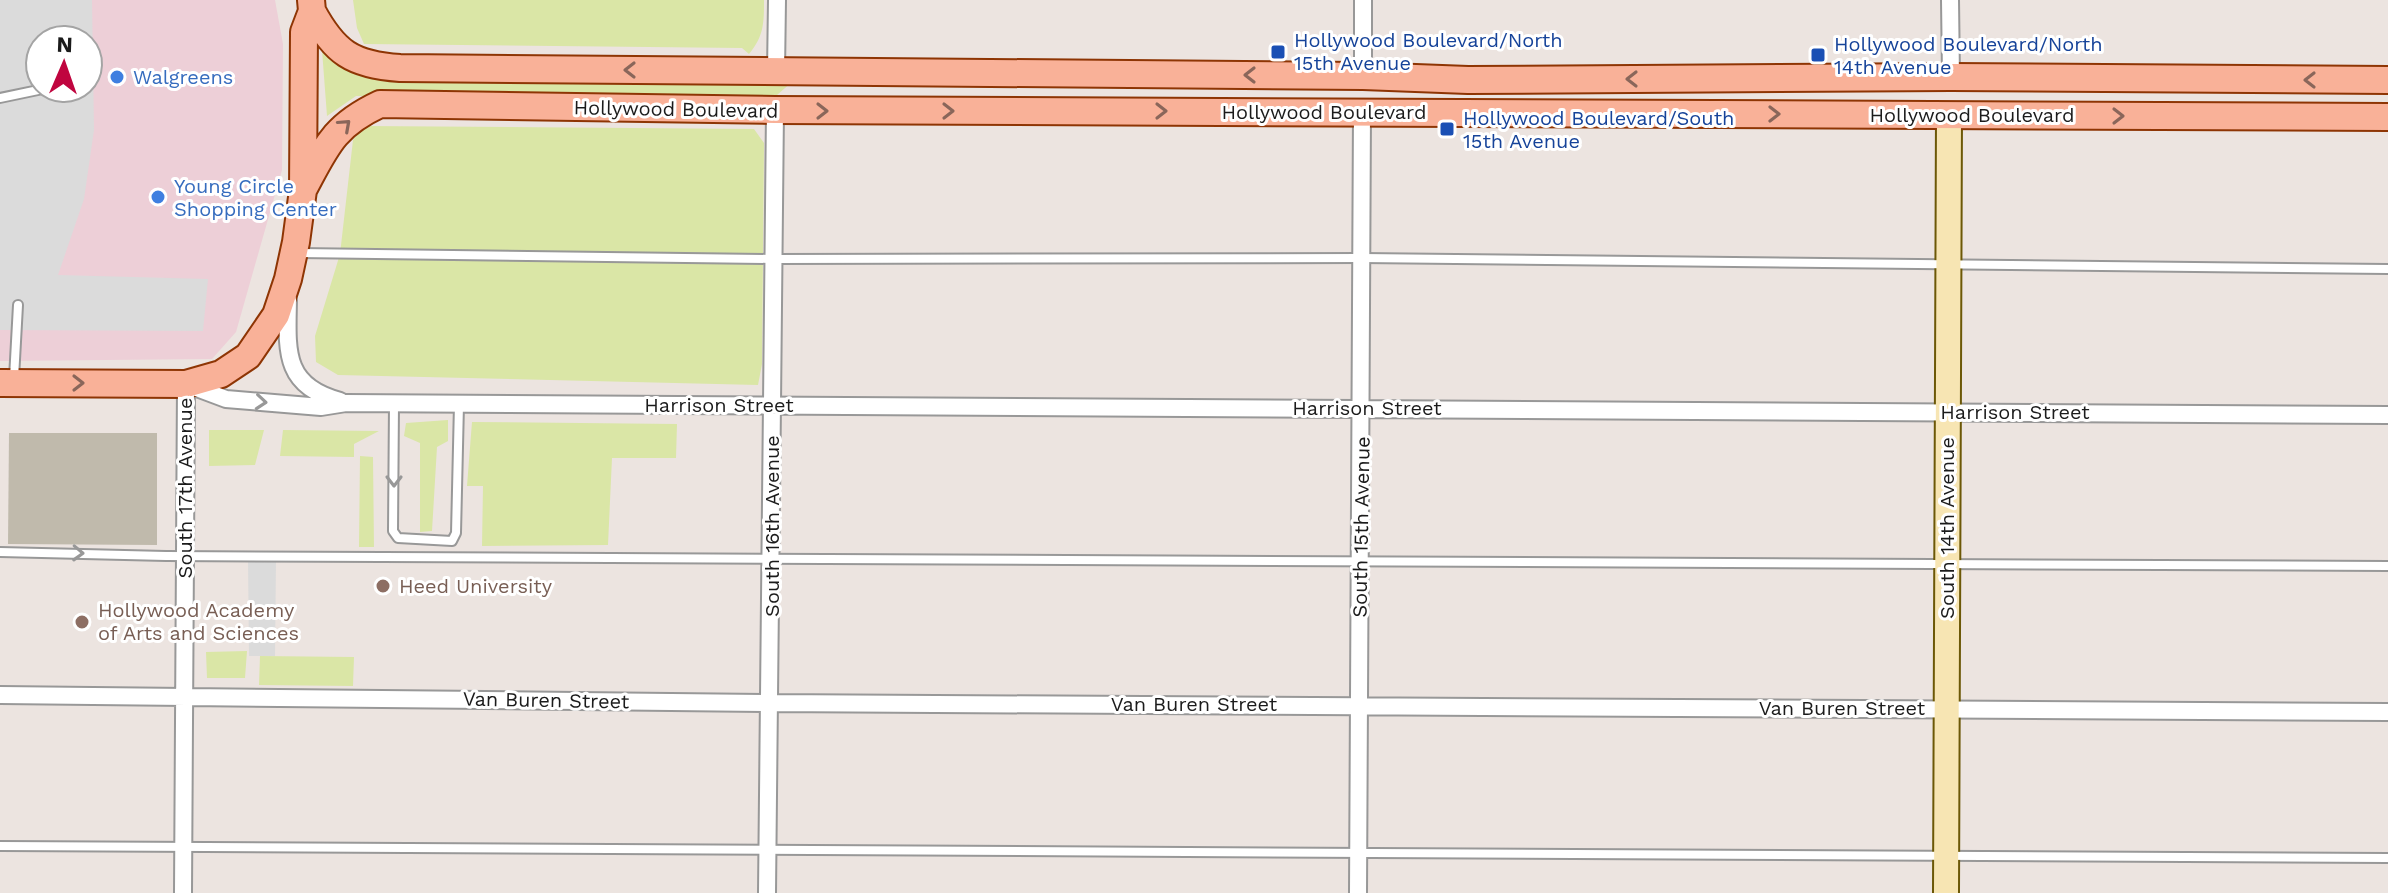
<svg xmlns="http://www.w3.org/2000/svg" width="2388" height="893" font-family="'Work Sans',sans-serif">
<rect width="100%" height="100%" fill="#ece4e0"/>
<path fill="#edcfd7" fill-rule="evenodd" d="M0 0H275L283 44 282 170 236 332 212 359 0 361ZM40 40H88V88H40Z"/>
<path fill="#c0baac" d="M9 433H157V545L8 544Z"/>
<path fill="#dae6a6" d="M353 0H764C764 23 764 36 749 54L742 48 364 44 357 28Z
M322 50 351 67 380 80 793 81 777 95 356 96 327 116Z
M364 126 754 129 764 143 762 364 758 385 338 375 316 362 315 336 340 254 353 140Z
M448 420V441L437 447 432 531 420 532V443L404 436 406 423Z
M472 422 677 424 676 458H612L608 545 482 546 483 486H467Z
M209 430H264L255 465 209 466Z
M283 430 379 431 354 444V457L280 456Z
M360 456 373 457 374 547H359Z
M247 651 245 678H207L206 652Z
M260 656 354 657 353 686 259 685Z"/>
<path fill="#dbdbdb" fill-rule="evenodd" d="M0 0H92L94 130 84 199 58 275 208 279 203 331 0 330ZM40 40H88V88H40Z
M248 559 276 560 275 656H249Z"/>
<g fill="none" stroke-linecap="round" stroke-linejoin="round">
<defs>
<path id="lane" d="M0 98 43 89 70 90
M299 253 773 259 1362 258 2388 269
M14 378 18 305
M394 404 393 531 398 538 452 541 456 533 459 404
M0 552 166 556 2388 566
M0 846 2388 858"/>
<path id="street" d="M1950 0 1951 77
M776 72 777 0
M1363 76V0
M288 300C287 351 283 386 340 401
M0 695 770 703 2388 712
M183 893 186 384 226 399 321 407 346 403 2388 415
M767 893 775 110
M1358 893 1362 112"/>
<path id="secondary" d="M1946 893 1949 115"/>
<path id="primary" d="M312 11C334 52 352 65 400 68L1363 76 1468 80 1951 77 2388 80
M303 190C326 147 333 126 380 104L775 110 2388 117
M0 383 186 384 221 374 248 356 276 315 288 279 296 242 303 190 304 32 312 11 311 0"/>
</defs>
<use href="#lane" stroke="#989898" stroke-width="12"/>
<use href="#street" stroke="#989898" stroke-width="20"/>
<use href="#secondary" stroke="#6c5807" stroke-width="28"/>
<use href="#primary" stroke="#8e3504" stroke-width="30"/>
<use href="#lane" stroke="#fff" stroke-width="8"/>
<use href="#street" stroke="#fff" stroke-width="16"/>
<use href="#secondary" stroke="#f7e5b3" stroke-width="24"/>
<use href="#primary" stroke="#f9b198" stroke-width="26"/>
</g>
<defs><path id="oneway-chevron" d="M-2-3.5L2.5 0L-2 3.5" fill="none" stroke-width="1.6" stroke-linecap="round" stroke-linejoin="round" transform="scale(2)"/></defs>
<g stroke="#8a665a">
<use href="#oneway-chevron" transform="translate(630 70) rotate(-180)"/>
<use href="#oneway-chevron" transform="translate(1250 75) rotate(-180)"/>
<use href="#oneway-chevron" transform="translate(1632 79) rotate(180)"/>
<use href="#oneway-chevron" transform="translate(2310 80) rotate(-180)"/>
<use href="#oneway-chevron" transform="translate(822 111)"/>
<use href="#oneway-chevron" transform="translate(948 111)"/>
<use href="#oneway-chevron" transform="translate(1161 111)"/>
<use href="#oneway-chevron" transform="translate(1774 114)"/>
<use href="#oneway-chevron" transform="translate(2118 116)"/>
<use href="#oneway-chevron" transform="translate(345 125) rotate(-42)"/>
<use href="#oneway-chevron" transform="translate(78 383)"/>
</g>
<g stroke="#989898">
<use href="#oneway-chevron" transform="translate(261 402) rotate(5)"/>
<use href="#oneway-chevron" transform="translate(394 481) rotate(90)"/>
<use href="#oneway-chevron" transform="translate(78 553) rotate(2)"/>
</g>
<g fill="#1a4fb4" stroke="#fff" stroke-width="3">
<rect x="1270" y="44" width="16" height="16" rx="4"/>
<rect x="1810" y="47" width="16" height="16" rx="4"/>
<rect x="1439" y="121" width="16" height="16" rx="4"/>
</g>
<g fill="#3f7fe0" stroke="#fff" stroke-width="3">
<circle cx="117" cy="77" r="8"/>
<circle cx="158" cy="197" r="8"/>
</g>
<g fill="#8d6e63" stroke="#fff" stroke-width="3">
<circle cx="383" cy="586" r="8"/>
<circle cx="82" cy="622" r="8"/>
</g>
<g text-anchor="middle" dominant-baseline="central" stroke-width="6" stroke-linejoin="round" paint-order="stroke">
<g font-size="20" fill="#164399" stroke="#fff" text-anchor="start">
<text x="1294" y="40">Hollywood Boulevard/North<tspan x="1294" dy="23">15th Avenue</tspan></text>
<text x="1834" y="44">Hollywood Boulevard/North<tspan x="1834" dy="23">14th Avenue</tspan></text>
<text x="1463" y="118">Hollywood Boulevard/South<tspan x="1463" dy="23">15th Avenue</tspan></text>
</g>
<g font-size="20" fill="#366cbe" stroke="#fff" text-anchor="start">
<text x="133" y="77">Walgreens</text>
<text x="174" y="186">Young Circle<tspan x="174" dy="23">Shopping Center</tspan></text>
</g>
<g font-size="20" fill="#1b1b1b" stroke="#fff">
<text transform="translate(676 109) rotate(1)">Hollywood Boulevard</text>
<text x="1324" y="112">Hollywood Boulevard</text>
<text x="1972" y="115">Hollywood Boulevard</text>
<text x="719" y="405">Harrison Street</text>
<text x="1367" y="408">Harrison Street</text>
<text x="2015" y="412">Harrison Street</text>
<text transform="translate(185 488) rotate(-90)">South 17th Avenue</text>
<text transform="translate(772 526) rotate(-90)">South 16th Avenue</text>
<text transform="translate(1361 527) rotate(-89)">South 15th Avenue</text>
<text transform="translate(1947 528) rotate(-90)">South 14th Avenue</text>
<text transform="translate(546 700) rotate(1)">Van Buren Street</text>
<text x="1194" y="704">Van Buren Street</text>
<text x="1842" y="708">Van Buren Street</text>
</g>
<g font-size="20" fill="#785e54" stroke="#fff" text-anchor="start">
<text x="399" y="586">Heed University</text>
<text x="98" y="610">Hollywood Academy<tspan x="98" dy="23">of Arts and Sciences</tspan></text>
</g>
</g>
<g transform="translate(64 64) rotate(2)"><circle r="38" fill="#ffffff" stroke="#a4a4a4" stroke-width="2"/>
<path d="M0-6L14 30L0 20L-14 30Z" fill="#c0053f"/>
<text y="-12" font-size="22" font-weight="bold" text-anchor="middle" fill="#1b1b1b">N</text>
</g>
</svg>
